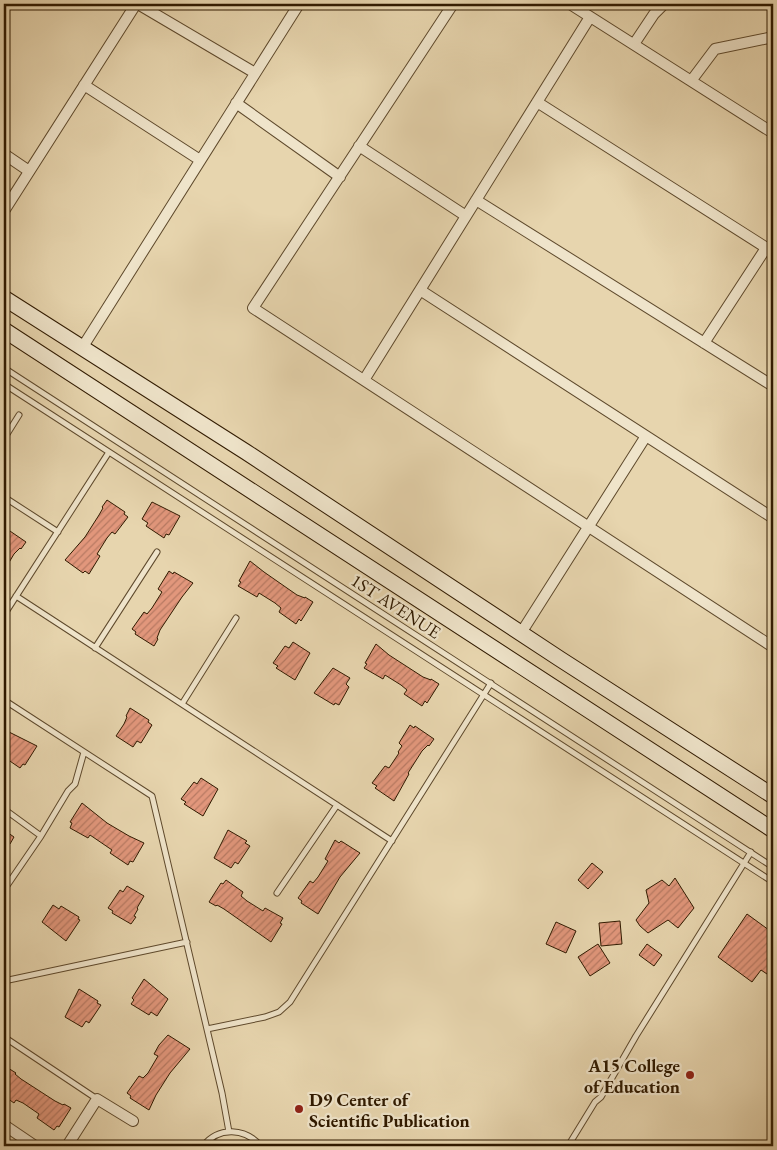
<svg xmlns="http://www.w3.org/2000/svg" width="777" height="1150" font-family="'EB Garamond',serif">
<defs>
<pattern id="building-hatch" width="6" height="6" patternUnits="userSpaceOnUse" patternTransform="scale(1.25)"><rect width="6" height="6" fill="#e2977c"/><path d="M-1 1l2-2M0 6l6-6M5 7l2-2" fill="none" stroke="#b87a63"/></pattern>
</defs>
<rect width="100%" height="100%" fill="#e7d5ae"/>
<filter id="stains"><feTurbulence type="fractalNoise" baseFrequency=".004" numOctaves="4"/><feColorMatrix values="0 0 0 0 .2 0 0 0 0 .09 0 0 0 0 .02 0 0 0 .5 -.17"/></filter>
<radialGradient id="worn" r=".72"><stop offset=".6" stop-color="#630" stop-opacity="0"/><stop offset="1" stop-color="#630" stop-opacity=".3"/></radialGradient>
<path fill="url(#building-hatch)" stroke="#301a00" d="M107 500 125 512 124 514 128 517 115 534 112 532 107 538 97 554 100 556 89 574 85 571 83 573 65 560 85 537 99 515 103 508 102 507Z
M152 502 180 516 169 535 166 534 164 538 146 526 148 523 142 519Z
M7 529 26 542 21 549 20 548 14 554 4 571V534Z
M250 561 264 572 297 595 305 598V597L313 602 301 621 299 619 296 624 279 612 281 608 275 603 259 593 257 597 238 586 241 582 239 581Z
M169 571 173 574 174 572 193 583 182 597 160 630 157 638 158 639 154 646 135 634 136 632 132 629 144 612 147 614 152 608 162 592 158 589Z
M293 642 310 653 295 680 276 668 278 666 273 663 285 646 289 648Z
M376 644 389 655 423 677 431 680V679L439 684 427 703 425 701 422 706 404 694 407 690 401 685 385 675 383 679 364 668 367 664 365 663Z
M333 668 350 678 346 684 349 687 339 705 335 703 334 705 314 693Z
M130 708 149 720 148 722 152 725 141 743 137 741 133 747 116 736 124 724 127 717 126 716Z
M410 725 414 728 415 726 434 739 429 746 428 745 422 751 408 773 409 774 394 801 375 788 377 786 372 783 385 766 389 768 399 753 398 752 402 746 399 743Z
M9 732 37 746 25 765 23 764 20 768 4 757V740Z
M201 778 218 789 203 816 184 804 186 802 181 799 194 782 197 784Z
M82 803 107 823 129 836 144 843 133 862 130 861 128 865 110 853 112 850 90 835 88 838 70 828 72 823 70 822Z
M4 830 14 837 10 844 4 840Z
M228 830 247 841 245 843 250 846 238 864 235 862 231 868 214 858Z
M335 840 339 843 341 841 360 853 340 877 318 914 301 903 302 901 298 898 310 881 313 883 318 877 328 861 325 859Z
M592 863 603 872 588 889 578 880Z
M675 878 694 908 678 928 668 920 648 933 640 926 636 920 649 903 646 890 662 880 669 886Z
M226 880 243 892 241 896 247 901 263 911 265 908 283 918 280 923 282 924 271 942 224 909 217 905 216 906 209 902 221 883 223 884Z
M127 886 144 896 137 908 138 909 134 916 136 917 131 924 112 913 113 911 108 908 120 890 123 892Z
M53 905 59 909 61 906 79 917 78 919 80 920 66 941 42 922Z
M747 914 773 933V978L761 970 752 982 718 957Z
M620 921 622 944 601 946 599 923Z
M556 922 576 931 566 953 546 944Z
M598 944 610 963 590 976 578 957Z
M647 944 662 955 654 966 639 955Z
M144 979 168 999 157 1016 151 1012 149 1015 131 1004 134 1000 132 998Z
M79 989 98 1001 97 1003 101 1005 89 1023 86 1021 82 1027 65 1017Z
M168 1035 190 1049 170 1073 156 1095 149 1110 130 1098 131 1096 127 1093 139 1076 143 1078 148 1073 158 1056 154 1054 159 1045Z
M8 1068 16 1073 15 1074 21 1079 55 1101 63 1105 64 1104 71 1108 59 1127 57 1126 54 1130 37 1118 39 1114 23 1103 16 1100 14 1103 4 1096V1075Z"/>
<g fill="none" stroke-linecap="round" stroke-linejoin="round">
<defs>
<path id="lane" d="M4 368 773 867
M4 384 773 882
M4 439 19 415
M4 497 58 532
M16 596 392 841
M4 615 109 452
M95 648 157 552
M4 700 152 796 222 1093 229 1132
M182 704 236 618
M4 809 41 836
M4 890 41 836 68 791 75 784 84 752
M277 893 337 805
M4 981 187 942
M207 1029 265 1017 279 1012 290 1002 491 683
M4 1037 97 1099
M203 1146C219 1126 245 1128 261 1146
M568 1146 595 1102 601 1097 636 1036 751 852"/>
<path id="street" d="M138 4 255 73
M453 4 253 308 773 647
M570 4 773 133
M634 44 654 14 664 4
M691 81 715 49 773 37
M84 85 200 160
M537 102 773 252
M236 103 340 177
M359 146 466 216
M4 154 29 171
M476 200 773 386
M4 211 136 4
M420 290 773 518
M704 343 766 248
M82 348 299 4
M364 380 590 17
M521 633 646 436
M4 1125 35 1146
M67 1146 97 1099 133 1121"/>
<path id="secondary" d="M4 298 246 452 560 659 773 796
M4 330 773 830"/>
</defs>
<use href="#lane" stroke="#5e492c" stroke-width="7"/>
<use href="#street" stroke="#5e492c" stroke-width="12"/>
<use href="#secondary" stroke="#301a00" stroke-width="17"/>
<use href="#lane" stroke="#efe4ca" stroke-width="5"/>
<use href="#street" stroke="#efe4ca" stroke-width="10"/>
<use href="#secondary" stroke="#efe4ca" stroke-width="15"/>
</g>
<g fill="#8f2418" stroke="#efe4ca" stroke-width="2">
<circle cx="690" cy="1075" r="5"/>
<circle cx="299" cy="1109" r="5"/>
</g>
<g text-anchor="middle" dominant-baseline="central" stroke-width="4.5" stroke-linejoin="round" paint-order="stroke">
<g font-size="18" fill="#301a00" stroke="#efe4ca">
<text transform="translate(396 606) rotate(33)">1ST AVENUE</text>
</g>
<g font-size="18" font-weight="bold" fill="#301a00" stroke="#efe4ca" text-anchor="end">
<text x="680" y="1065">A15 College<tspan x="680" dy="21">of Education</tspan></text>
<text x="309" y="1099" text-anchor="start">D9 Center of<tspan x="309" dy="21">Scientific Publication</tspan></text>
</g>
</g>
<rect width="777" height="1150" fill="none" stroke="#e7d5ae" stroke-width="20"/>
<rect x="5" y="5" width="767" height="1140" fill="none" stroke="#301a00" stroke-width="2.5"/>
<rect x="10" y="10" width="757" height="1130" fill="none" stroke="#301a00"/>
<rect width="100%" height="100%" filter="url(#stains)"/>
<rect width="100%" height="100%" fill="url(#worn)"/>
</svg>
